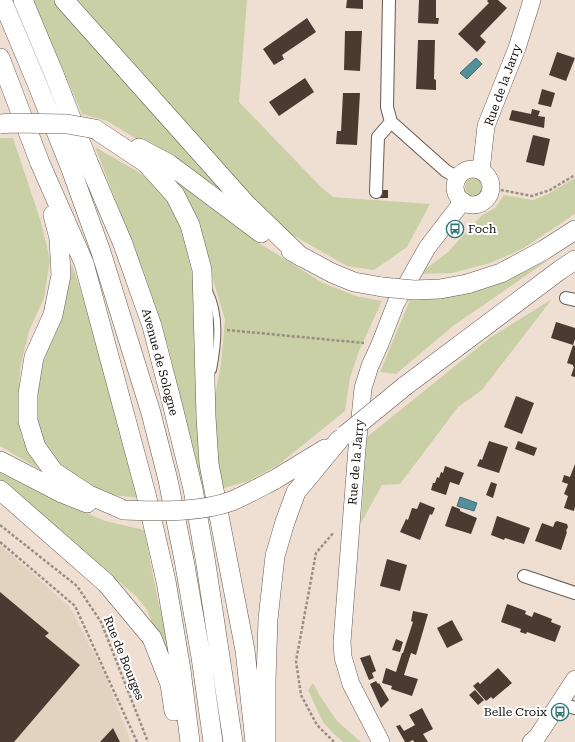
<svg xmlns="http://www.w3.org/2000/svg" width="575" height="742" font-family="'Roboto Serif',serif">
<rect width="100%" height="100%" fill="#efdfd2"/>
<path fill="#e2d2c0" d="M0 545 70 607 106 677 131 742H0Z"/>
<path fill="#c9d0a5" d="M33 0H57L250 216 176 163 107 121 82 114Z
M75 0H247L239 102 321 187 333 197 430 204 407 247 374 270 347 266 291 234 222 168Z
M0 138H13L40 219 50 259 44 298 29 331 20 368 18 416 22 439 39 469 0 446Z
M95 147 152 180 178 215 196 290 207 486 201 488 168 346 144 273Z
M168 173 208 206 262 245 323 283 356 296 382 301 359 351 350 378 345 411 278 465 248 481 221 489 211 417 221 364 225 320 196 221Z
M575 178V214L522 249 490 263 452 273 419 274 448 252 482 215 495 208 504 195 533 200 548 194Z
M465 187a9 9 0 1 1 18 0a9 9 0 1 1-18 0Z
M550 259 453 326 396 374 380 372 410 300 438 298 459 295 488 288Z
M72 265 98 340 140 498 112 495 89 486 61 466 42 441 37 423V397L41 369 67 285Z
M552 299 482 390 458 407 400 484 382 485 361 523 367 437 491 337Z
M0 466 66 504 105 521 144 530 159 605 167 629 171 658 160 641 147 610 138 598 95 561 0 483Z
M313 683 320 696 337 721 361 742H343L333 733 323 722 308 690Z"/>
<path fill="#539099" stroke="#406a6f" d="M476 58 482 64 467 79 460 73Z
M460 497 477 503 474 511 457 506Z"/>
<path fill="#493b32" d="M347 0H363V9L346 8Z
M419 0H436V18H439L438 24 418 23Z
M488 0H498L507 8 480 36 486 42 477 52 458 34 489 3 487 1Z
M307 18 316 32 282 55 284 59 274 65 263 49Z
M345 31H362L360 71 344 70Z
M418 40H435L434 79 436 80V90L416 89Z
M557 52 575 58 566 81 549 75Z
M305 78 314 92 279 116 269 102Z
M542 89 555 93 551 107 538 104Z
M343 93H360L357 145 336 144 337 131H341Z
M532 109 540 111 538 116 545 117 544 128 509 120 512 110 531 114Z
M533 135 550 139 544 166 526 162Z
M380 190H388V198H380Z
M556 322 575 328V339L573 345 551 338Z
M573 345 575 346V377L571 376 574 367 573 366V365L567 363Z
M516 396 534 403 522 434 504 427Z
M489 441 508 447 499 473 477 466 480 459 482 460Z
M518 441 537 448 534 456 515 449Z
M575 464V506L574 511 564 508 568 496 564 494 568 484 562 482 564 475 570 477Z
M445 466 464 473 459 485 450 482 446 495 431 490 433 483H435L437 477 439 478 441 472 443 473Z
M491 482 497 484 493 498 486 495Z
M420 502 435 508 432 515 430 514 420 540 400 532 406 519 408 520 412 508 417 509Z
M452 506 460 509V511L477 518 471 534 445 526Z
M497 516 530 528 524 544 505 538 504 540 491 535Z
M557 521 567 524 568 527 566 531 567 532 561 550 535 541 542 523 553 527 555 522Z
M387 559 407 565 400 591 380 586Z
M0 592 49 633 45 636 80 665 14 742H0Z
M507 604 526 611 525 614 532 617 534 612 552 619 551 622 561 626 555 642 527 632 526 634 520 632 521 629 501 622Z
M413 611 428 614 416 655 411 653 404 675 418 679 412 696 391 689 392 686 382 683 386 668 396 672 402 653H403L413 622 411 621Z
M452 620 463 640 447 648 437 628Z
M396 639 403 642 400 652 392 650Z
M370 655 376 671 372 673 374 678 369 680 360 658Z
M498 668 512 683 493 699 491 697 486 701 473 686 478 682 480 684Z
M376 681 378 684 379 683 389 700 381 708 370 684Z
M475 690 484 700 478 705 469 695Z
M422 708 433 729 423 734 428 742H414L413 740 409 742H405L396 726 400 725 404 731 415 725 409 715Z
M113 728 120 742H100Z"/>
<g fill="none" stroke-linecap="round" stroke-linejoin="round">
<defs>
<path id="service" d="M209 291C221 315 218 344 213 370"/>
<path id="minor" d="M389 0 387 107 391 122 446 171 458 178
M376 192 378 137 391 122
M566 298 575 300
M524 576 575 593
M559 703 575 708"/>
<path id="secondary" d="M455 187a18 18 0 1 1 36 0a18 18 0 1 1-36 0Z
M481 171 486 126 517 48 532 0
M381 742 351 684 343 657 342 642 357 448 363 388 370 366 380 344 396 303 427 248 463 201
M531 742 537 737 575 679"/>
<path id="primary" d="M2 0 36 81 71 169 101 252 151 413 168 480 184 560 201 657 213 742
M23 0 54 74 89 164 123 244 152 326 173 407 193 489 205 558 233 742
M64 0 247 205 301 257
M0 58 40 163 84 263 146 494 166 581 181 670 190 742
M95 129 146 163 175 195 190 225 202 270 206 417 209 464 245 650 255 742
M139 148 169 164 261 233
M53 215 59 238 61 275 53 315 34 357 28 394V421L36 447 54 472 89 495 124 510
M291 251 332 273 354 282 382 287
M467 284 501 273 544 250 575 230
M405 386 560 270 575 260
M0 461 62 493 87 503
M274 480 325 449
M0 490 106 583 152 638 170 684 174 711
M266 741V680L268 619 275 556 285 522 296 492 339 440"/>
</defs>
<use href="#service" stroke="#685b50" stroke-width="8"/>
<use href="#minor" stroke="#685b50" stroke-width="14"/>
<use href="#secondary" stroke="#685b50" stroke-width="18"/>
<use href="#primary" stroke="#685b50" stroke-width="20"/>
<path stroke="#9a8e84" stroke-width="2.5" stroke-dasharray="3 2" stroke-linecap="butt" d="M491 188 532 196 550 190 575 175
M227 330 364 343
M0 525 77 586 101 622 148 742
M0 542 75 606 137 742
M334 742 317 725 301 695 296 661 316 553 334 532"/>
<use href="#service" stroke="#fff" stroke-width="6"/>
<use href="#minor" stroke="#fff" stroke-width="12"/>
<use href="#secondary" stroke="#fff" stroke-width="17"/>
<use href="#primary" stroke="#fff" stroke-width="19"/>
<defs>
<path id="primary-bridge" d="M0 124 12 123 67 124 95 129
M382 287 414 290 440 289 467 284
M345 435 405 386
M124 510C159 511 199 513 232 501 246 495 260 487 274 480"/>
</defs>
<use href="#primary-bridge" stroke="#685b50" stroke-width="20" stroke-linecap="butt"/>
<use href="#primary-bridge" stroke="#fff" stroke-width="19"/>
</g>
<defs>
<symbol id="bus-ring" viewBox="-11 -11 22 22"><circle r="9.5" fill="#fff" stroke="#2c7677" stroke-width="1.5"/><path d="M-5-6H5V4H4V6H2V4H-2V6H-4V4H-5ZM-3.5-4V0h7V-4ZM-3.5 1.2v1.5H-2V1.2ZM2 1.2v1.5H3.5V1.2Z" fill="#2c7677"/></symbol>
</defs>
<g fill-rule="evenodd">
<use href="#bus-ring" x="445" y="219" width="20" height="20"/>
<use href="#bus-ring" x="550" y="702" width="20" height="20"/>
</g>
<g text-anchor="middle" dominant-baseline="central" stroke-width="4" stroke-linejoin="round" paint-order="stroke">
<g font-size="12" fill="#15100c" stroke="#fff">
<text transform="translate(503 85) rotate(-70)">Rue de la Jarry</text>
<text transform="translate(160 362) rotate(75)">Avenue de Sologne</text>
<text transform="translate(356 462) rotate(-85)">Rue de la Jarry</text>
<text transform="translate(124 658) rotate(68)">Rue de Bourges</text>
</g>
<g font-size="12" fill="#15100c" stroke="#fff" text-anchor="start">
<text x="468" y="229">Foch</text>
<text x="547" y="712" text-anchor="end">Belle Croix</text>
</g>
</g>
</svg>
